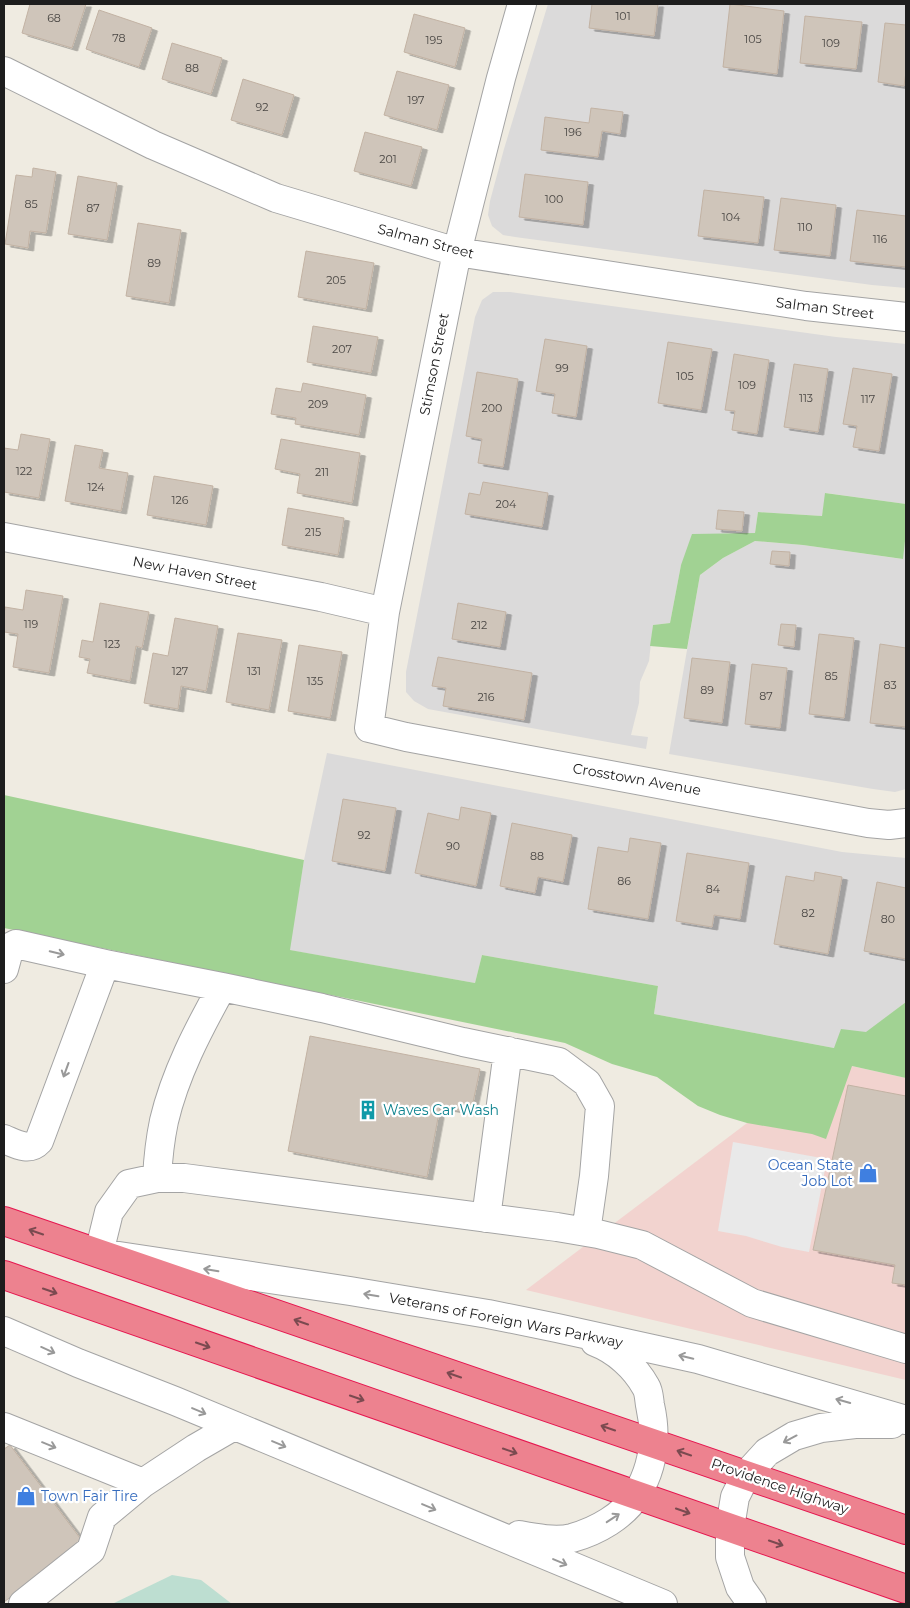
<svg xmlns="http://www.w3.org/2000/svg" width="910" height="1608" font-family="Montserrat,sans-serif">
<defs>
<filter id="shadow"><feDropShadow dx="5.5" dy="3" stdDeviation="0" flood-color="#0004"/></filter>
</defs>
<rect width="100%" height="100%" fill="#efebe1"/>
<path fill="#dbdada" d="M548 4H906V288L872 285 515 237 503 235 492 226 488 215 490 201 504 149Z
M493 292H510L836 337 906 344V504L826 493 822 516 758 512 755 533 681 565 670 623 653 625 649 661 640 682 639 703 631 735 648 737 646 749 428 709 414 701 406 692V672L475 317 482 300Z
M906 532V789L895 792 873 789 669 754 700 575 723 558 755 541 803 545 902 559Z
M327 753 842 852 906 858V1002L866 1033 834 1048 654 1014 658 986 482 955 475 983 289 950 304 860Z"/>
<path fill="#f2d3cf" d="M829 1061 906 1078V1380L526 1290Z"/>
<path fill="#a1d293" d="M825 493 906 504V532L903 559 803 545 755 541 723 558 700 575 687 649 650 646 653 625 670 623 681 565 692 534 755 533 758 512 822 516Z
M4 795 304 860 290 950 475 983 482 955 658 986 654 1014 834 1048 841 1029 866 1032 906 1002V1078L852 1066 826 1139 812 1134 747 1123 720 1115 698 1106 657 1077 612 1064 565 1043 4 928Z"/>
<path fill="#bdded1" d="M172 1575 201 1580 232 1604H112Z"/>
<path fill="#e9e9e9" d="M733 1142 827 1159 809 1252 782 1247 746 1236 718 1231Z"/>
<path fill="#cfc5ba" stroke="#c2b2a3" filter="url(#shadow)" d="M30 4H86L72 48 22 33Z
M592 4H658L654 36 589 28Z
M730 4 784 11 777 74 723 67Z
M99 10 152 28 139 67 86 49Z
M414 14 465 28 455 67 404 52Z
M805 16 862 22 856 69 800 63Z
M885 23 906 25V72L904 86 878 82Z
M172 43 222 58 211 94 162 79Z
M397 71 449 85 437 130 384 115Z
M243 79 294 95 282 135 231 120Z
M591 108 623 112 620 134 602 131 598 157 541 150 545 117 589 123Z
M365 132 422 147 411 186 354 171Z
M33 168 56 172 46 233 30 231 28 248 5 244 16 175 32 177Z
M525 174 588 182 583 225 519 217Z
M78 176 117 183 107 240 68 234Z
M704 190 764 197 758 243 698 236Z
M781 198 836 205 830 256 774 250Z
M857 210 906 216V267L850 261Z
M138 223 181 230 169 303 126 296Z
M306 251 374 263 366 309 298 297Z
M313 326 378 337 371 373 307 362Z
M545 339 587 346 576 417 552 413 555 394 536 391Z
M668 342 712 349 701 410 658 403Z
M734 354 769 360 757 434 732 430 735 411 725 410Z
M794 364 828 369 818 432 784 427Z
M853 368 892 374 879 451 853 447 857 426 843 424Z
M477 372 518 379 503 467 478 463 482 439 466 436Z
M303 383 366 395 359 435 295 424 296 418 271 414 276 388 301 392Z
M21 434 50 439 39 498 4 492V448L18 450Z
M281 439 360 453 352 503 297 493 300 474 275 469Z
M75 445 103 450 99 468 128 473 121 511 65 501Z
M154 476 213 486 206 525 147 515Z
M483 482 548 493 542 527 465 514 469 493 480 495Z
M288 508 344 518 338 555 282 545Z
M718 510 744 512 742 531 716 529Z
M772 551 790 552 789 566 770 564Z
M26 590 63 596 49 673 13 667 18 634 4 632V616L5 607 23 610Z
M100 603 149 612 142 648 136 646 130 681 87 673 90 659 79 657 82 640 93 642Z
M458 603 506 612 500 647 452 639Z
M175 618 218 626 206 691 181 686 178 709 144 703 153 653 168 656Z
M781 624 796 625 794 647 778 645Z
M238 633 282 640 269 710 226 702Z
M819 634 854 638 844 718 809 714Z
M880 644 906 648V727L870 723Z
M299 645 342 652 330 718 288 711Z
M438 657 532 673 524 720 443 706 446 688 432 686Z
M692 658 730 662 722 723 684 718Z
M752 664 787 668 780 728 745 724Z
M343 799 396 808 385 871 332 861Z
M461 807 491 813 476 886 415 873 428 813 459 820Z
M512 823 572 835 563 882 538 877 535 893 500 886Z
M630 838 661 843 648 919 588 909 598 847 628 852Z
M687 853 749 863 740 919 714 915 712 927 676 921Z
M815 872 842 877 828 954 774 944 786 876 814 881Z
M877 882 906 888V959L864 951Z
M310 1036 480 1069 471 1112 440 1107 427 1177 288 1151Z
M848 1085 906 1096V1285L892 1283 895 1265 813 1250Z
M10 1445 83 1542 4 1602V1449Z"/>
<g fill="none" stroke-linecap="round" stroke-linejoin="round">
<defs>
<path id="minor" d="M522 4 501 78 457 252 385 612 369 728 406 737 868 823 889 825 906 823
M4 71 153 145 276 198 457 252 806 306 906 317
M4 537 321 597 385 612
M105 964 222 987
M4 969 10 947 16 944 105 964 39 1141C29 1152 16 1144 4 1139
M157 1178C158 1159 160 1140 164 1121 175 1074 198 1030 222 987L322 1008 463 1042 559 1062 587 1083 600 1106 594 1176 586 1232
M486 1218 508 1051
M4 1331 78 1363 175 1401 663 1604
M906 1349 752 1303 642 1245 598 1234 557 1227 184 1178H157L129 1184 109 1212 99 1253 350 1291 488 1314 557 1328 698 1359 906 1420
M4 1427 143 1483
M519 1535C535 1538 556 1542 572 1538 597 1531 624 1516 637 1494 654 1466 657 1436 650 1405 649 1399 649 1392 646 1387 635 1367 616 1350 595 1342
M23 1604 91 1550 102 1517 143 1483 196 1448 234 1426
M752 1604 740 1587 730 1557V1527L735 1497 746 1475 767 1452 794 1436 821 1428 855 1424H892"/>
<path id="highway" d="M4 1221 906 1530
M4 1275 906 1589"/>
</defs>
<use href="#minor" stroke="#a4a4a4" stroke-width="30"/>
<use href="#highway" stroke="#e5164f" stroke-width="30"/>
<use href="#minor" stroke="#fff" stroke-width="28"/>
<use href="#highway" stroke="#ed828f" stroke-width="28"/>
</g>
<defs><path id="oneway-shaft" d="M-6 0H5M1.5-3L5.5 0L1.5 3" fill="none" stroke-width="1.6" stroke-linecap="round" stroke-linejoin="round" transform="scale(1.25)"/></defs>
<g stroke="#999">
<use href="#oneway-shaft" transform="translate(57 953) rotate(13)"/>
<use href="#oneway-shaft" transform="translate(66 1070) rotate(110)"/>
<use href="#oneway-shaft" transform="translate(211 1270) rotate(-171)"/>
<use href="#oneway-shaft" transform="translate(371 1295) rotate(-171)"/>
<use href="#oneway-shaft" transform="translate(48 1350) rotate(24)"/>
<use href="#oneway-shaft" transform="translate(686 1357) rotate(-167)"/>
<use href="#oneway-shaft" transform="translate(843 1401) rotate(-164)"/>
<use href="#oneway-shaft" transform="translate(199 1411) rotate(23)"/>
<use href="#oneway-shaft" transform="translate(790 1439) rotate(152)"/>
<use href="#oneway-shaft" transform="translate(279 1444) rotate(23)"/>
<use href="#oneway-shaft" transform="translate(49 1445) rotate(22)"/>
<use href="#oneway-shaft" transform="translate(429 1507) rotate(23)"/>
<use href="#oneway-shaft" transform="translate(613 1518) rotate(-33)"/>
<use href="#oneway-shaft" transform="translate(560 1562) rotate(23)"/>
</g>
<g stroke="#7b4a50">
<use href="#oneway-shaft" transform="translate(36 1232) rotate(-161)"/>
<use href="#oneway-shaft" transform="translate(50 1291) rotate(19)"/>
<use href="#oneway-shaft" transform="translate(301 1322) rotate(-161)"/>
<use href="#oneway-shaft" transform="translate(203 1345) rotate(19)"/>
<use href="#oneway-shaft" transform="translate(454 1375) rotate(-161)"/>
<use href="#oneway-shaft" transform="translate(357 1398) rotate(19)"/>
<use href="#oneway-shaft" transform="translate(608 1428) rotate(-161)"/>
<use href="#oneway-shaft" transform="translate(510 1451) rotate(19)"/>
<use href="#oneway-shaft" transform="translate(684 1453) rotate(-161)"/>
<use href="#oneway-shaft" transform="translate(683 1511) rotate(19)"/>
<use href="#oneway-shaft" transform="translate(776 1543) rotate(19)"/>
</g>
<defs>
<symbol id="building-bare" viewBox="-9 -9 18 18"><path d="M-4-6H4V6H1V3H-1V6H-4ZM-2.5-4.3h1.7v1.8h-1.7ZM.8-4.3h1.7v1.8H.8ZM-2.5-1h1.7V.8h-1.7ZM.8-1h1.7V.8H.8Z" fill="#0f9aa8" stroke="#fff" stroke-width="2.5" paint-order="stroke"/></symbol>
<symbol id="shop-bare" viewBox="-9 -9 18 18"><path d="M-5-2.5h2.3a2.7 3.5 0 0 1 5.4 0H5L5.5 6h-11ZM-1.5-2.5h3a1.5 2.3 0 0 0-3 0Z" fill="#3f7fe0" stroke="#fff" stroke-width="2.5" paint-order="stroke"/></symbol>
</defs>
<g fill-rule="evenodd">
<use href="#building-bare" x="354" y="1096" width="28" height="28"/>
<use href="#shop-bare" x="854" y="1159" width="28" height="28"/>
<use href="#shop-bare" x="12" y="1482" width="28" height="28"/>
</g>
<g text-anchor="middle" dominant-baseline="central" stroke-width="4.5" stroke-linejoin="round" paint-order="stroke">
<g font-size="11" fill="#4a4744">
<text x="623" y="16">101</text>
<text x="54" y="18">68</text>
<text x="119" y="38">78</text>
<text x="753" y="39">105</text>
<text x="434" y="40">195</text>
<text x="831" y="43">109</text>
<text x="192" y="68">88</text>
<text x="416" y="100">197</text>
<text x="262" y="107">92</text>
<text x="573" y="132">196</text>
<text x="388" y="159">201</text>
<text x="554" y="199">100</text>
<text x="31" y="204">85</text>
<text x="93" y="208">87</text>
<text x="731" y="217">104</text>
<text x="805" y="227">110</text>
<text x="880" y="239">116</text>
<text x="154" y="263">89</text>
<text x="336" y="280">205</text>
<text x="342" y="349">207</text>
<text x="562" y="368">99</text>
<text x="685" y="376">105</text>
<text x="747" y="385">109</text>
<text x="806" y="398">113</text>
<text x="868" y="399">117</text>
<text x="318" y="404">209</text>
<text x="492" y="408">200</text>
<text x="24" y="471">122</text>
<text x="322" y="472">211</text>
<text x="96" y="487">124</text>
<text x="180" y="500">126</text>
<text x="506" y="504">204</text>
<text x="313" y="532">215</text>
<text x="31" y="624">119</text>
<text x="479" y="625">212</text>
<text x="112" y="644">123</text>
<text x="180" y="671">127</text>
<text x="254" y="671">131</text>
<text x="831" y="676">85</text>
<text x="315" y="681">135</text>
<text x="890" y="685">83</text>
<text x="707" y="690">89</text>
<text x="766" y="696">87</text>
<text x="486" y="697">216</text>
<text x="364" y="835">92</text>
<text x="453" y="846">90</text>
<text x="537" y="856">88</text>
<text x="624" y="881">86</text>
<text x="713" y="889">84</text>
<text x="808" y="913">82</text>
<text x="888" y="919">80</text>
</g>
<g font-size="14" fill="#1d1d1d" stroke="#fff">
<text transform="translate(426 241) rotate(15)">Salman Street</text>
<text transform="translate(825 308) rotate(7)">Salman Street</text>
<text transform="translate(434 364) rotate(-79)">Stimson Street</text>
<text transform="translate(195 573) rotate(11)">New Haven Street</text>
<text transform="translate(637 779) rotate(10)">Crosstown Avenue</text>
<text transform="translate(506 1320) rotate(11)">Veterans of Foreign Wars Parkway</text>
<text transform="translate(780 1486) rotate(19)">Providence Highway</text>
</g>
<g font-size="14" fill="#0d838f" stroke="#fff" text-anchor="start">
<text x="383" y="1110">Waves Car Wash</text>
</g>
<g font-size="14" fill="#366cbe" stroke="#fff" text-anchor="end">
<text x="853" y="1165">Ocean State<tspan x="853" dy="16">Job Lot</tspan></text>
<text x="41" y="1496" text-anchor="start">Town Fair Tire</text>
</g>
</g>
<rect width="910" height="1608" fill="none" stroke="#1d1d1d" stroke-width="10"/>
</svg>
